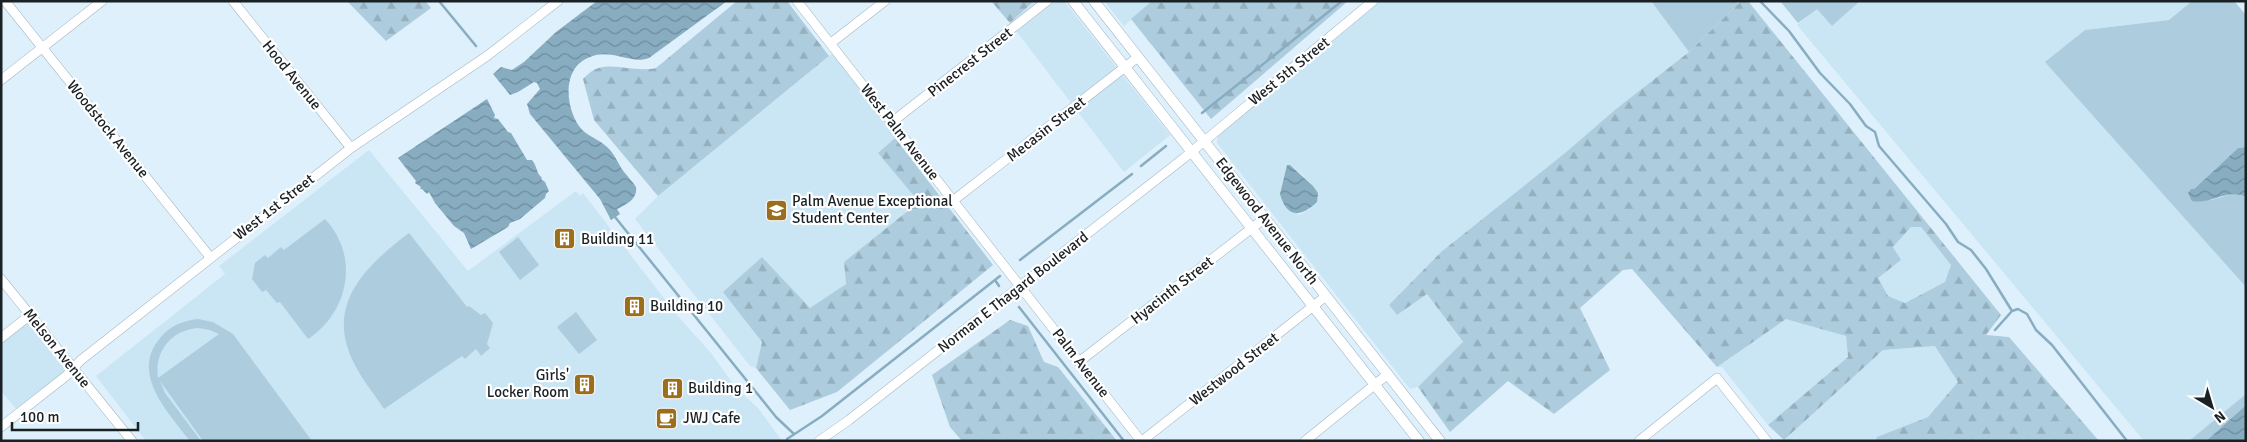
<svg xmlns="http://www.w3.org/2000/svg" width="2247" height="442" font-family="Signika,sans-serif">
<defs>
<pattern id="forest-firs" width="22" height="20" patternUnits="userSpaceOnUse" patternTransform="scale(1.25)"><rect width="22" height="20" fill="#adccdd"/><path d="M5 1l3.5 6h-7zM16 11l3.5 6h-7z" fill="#94afbe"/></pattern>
<pattern id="water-waves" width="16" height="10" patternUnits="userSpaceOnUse" patternTransform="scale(1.25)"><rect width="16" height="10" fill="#88adc1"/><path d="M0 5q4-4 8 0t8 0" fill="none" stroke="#6e8c9d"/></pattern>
</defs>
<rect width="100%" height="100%" fill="#ddf0fb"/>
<path fill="#cae5f4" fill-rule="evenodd" d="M1034 1H1064L1170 135 1124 172 1010 23Z
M1104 1H1152L1124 26Z
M1380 1H1651L1689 52 1616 109 1565 153 1441 252 1389 305 1397 315 1427 294 1463 343 1418 387 1410 389 1217 143 1218 136 1229 125ZM1287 165H1290L1302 174 1318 193 1310 209 1299 215 1280 194Z
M1860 1H2192L2169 20 2085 30 2046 62 2246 287V394L2189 441H2144L1797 25 1817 8 1832 26Z
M833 53 898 135 879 153 919 202 844 262 846 284 810 309 762 257 724 292 762 342 756 368 750 366 635 219 658 196Z
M369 150 468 271 576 191 580 196 583 193 676 314 711 353 736 388 758 408 782 441H146L96 376 225 274 219 266Z
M1911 227H1921L1951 265 1945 282 1905 303 1888 296 1878 278 1901 260 1893 247Z
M1786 318 1846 336 1848 357 1768 425 1722 367H1717Z
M27 322 66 371 17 410 1 391V342Z
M1936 346 1958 382 1928 417 1878 437 1876 441H1783L1883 350Z"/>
<path fill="#adccdd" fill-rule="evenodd" d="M1651 1H1736L1738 4 1689 52Z
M1780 1H1860L1832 26 1817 9 1798 23Z
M2192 1H2234L2246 15V147L2238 148 2194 189H2191L2211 200 2236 193 2246 197V287L2045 62 2085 30 2169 20Z
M325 219C360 256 349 312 308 339L280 302 277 303 266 290 262 292 252 279 255 263 265 255 268 258 281 247 284 250Z
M409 233 467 307 469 306 481 315 485 313 493 323 487 344 490 348 481 356 476 349 465 359 462 356 384 409C375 395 364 382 356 367 323 307 363 268 409 233Z
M518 237 539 265 520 280 499 252Z
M576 312 597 340 579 354 557 327Z
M198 319 213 322 233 334 312 441H203L160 381 165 393 201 441H190C168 412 129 373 161 337 171 325 183 321 198 319ZM198 328 210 330 219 334 158 378C154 352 171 330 198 328Z
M2246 394V405L2206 441H2189Z"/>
<path fill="url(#forest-firs)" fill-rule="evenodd" d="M347 1H425L431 8 386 41Z
M737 1H787L829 56 658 196 594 120 583 79C586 76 591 71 596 69 614 62 635 73 656 68Z
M991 1H1034L1010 23Z
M1152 1H1348L1211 119 1131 19Z
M1741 1H1748L2001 315 1986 335 2009 337 2099 441H1876L1877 437 1928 417 1958 382 1935 346 1883 350 1784 440 1768 425 1848 357 1846 336 1786 319 1717 367 1632 269 1623 270 1580 308 1610 370 1554 414 1508 381 1450 432 1418 387 1463 342 1427 294 1397 315 1389 305 1441 252 1565 153 1616 109 1689 52ZM1911 227H1921L1951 265 1945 282 1905 303 1888 296 1878 278 1901 260 1893 247Z
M895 138 993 265 837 392 790 410 756 368 762 342 723 292 762 257 810 308 846 284 844 262 919 202 878 153Z
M1010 320 1028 326 1044 362 1058 367 1117 441H962L950 427 932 375Z"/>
<path fill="url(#water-waves)" d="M597 1H727L649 58C631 65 612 48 590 57 562 67 565 106 579 126 586 136 599 139 607 147 615 154 618 164 624 172 628 177 632 181 636 187 638 199 626 205 617 209L620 214 611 220 600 199 530 114 527 104 540 89 537 83 534 82 518 92 510 95 493 74 501 67 512 70 524 62 556 32Z
M487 99 495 115 494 118 498 119 508 132 511 133 527 160H532C538 168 536 173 542 178L541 179 545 182 549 191 546 194 545 198 520 219 510 223 508 227 471 249 464 233 454 226 435 203 429 192 427 194 422 189H420L421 187 415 183 416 181 398 158Z
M2246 147V197C2227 188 2211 205 2192 201L2188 193 2191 189H2194L2238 148Z
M1287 165H1290L1313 186 1318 193 1317 202C1301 217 1287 219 1280 194Z
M2246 405V441H2206Z"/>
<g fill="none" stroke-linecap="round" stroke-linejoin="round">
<path stroke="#88adc1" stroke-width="2.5" d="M439 1 476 46
M1760 1 1789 31 1820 73 1850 104 1866 126 1875 132 1879 146 1946 224 1958 242 1971 250 1986 269 2012 311 2018 309 2027 314 2036 330 2052 345 2127 441
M1202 113 1342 1
M1141 166 1166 146
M615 217 776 417 794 434
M1020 260 1132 174
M995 280 999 286
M1019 307 1124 441
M1995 330 2012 311
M787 439 822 416 1000 276"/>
<defs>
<path id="minor" d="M5 1 210 257
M233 1 351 148
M797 1 1141 441
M831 43 885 1
M1 80 102 1
M892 122 1047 1
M954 200 1138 57
M1 279 132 441
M1 338 30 315
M1080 361 1265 218
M1 427 66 376 81 360 351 148 487 56 558 1
M819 441 849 420 1184 158 1373 1
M1142 441 1326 296
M1305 441 1388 374
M1639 441 1717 378 1767 441"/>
<path id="major" d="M1073 1 1419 441
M1094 1 1440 441"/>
</defs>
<use href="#minor" stroke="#a3b6c0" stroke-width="10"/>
<use href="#major" stroke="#a3b6c0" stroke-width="11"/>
<use href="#minor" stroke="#fff" stroke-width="9"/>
<use href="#major" stroke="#fff" stroke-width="10"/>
</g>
<defs>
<symbol id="school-square" viewBox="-11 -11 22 22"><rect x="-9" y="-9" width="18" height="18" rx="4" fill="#9a6e1d" stroke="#fff"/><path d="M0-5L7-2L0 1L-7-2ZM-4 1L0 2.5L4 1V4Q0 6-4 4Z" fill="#fff"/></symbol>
<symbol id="building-square" viewBox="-11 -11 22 22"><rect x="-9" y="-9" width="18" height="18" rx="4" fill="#9a6e1d" stroke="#fff"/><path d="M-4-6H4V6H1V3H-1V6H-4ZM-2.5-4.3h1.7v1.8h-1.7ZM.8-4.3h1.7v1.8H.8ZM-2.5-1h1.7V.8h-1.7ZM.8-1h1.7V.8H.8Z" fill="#fff"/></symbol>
<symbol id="cafe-square" viewBox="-11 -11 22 22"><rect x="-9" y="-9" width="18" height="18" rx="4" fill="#9a6e1d" stroke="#fff"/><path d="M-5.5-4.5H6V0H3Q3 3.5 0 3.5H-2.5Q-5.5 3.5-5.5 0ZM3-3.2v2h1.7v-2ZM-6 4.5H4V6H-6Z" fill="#fff"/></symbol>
</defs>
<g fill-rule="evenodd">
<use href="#school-square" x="764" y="198" width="25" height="25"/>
<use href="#building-square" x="552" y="226" width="25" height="25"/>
<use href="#building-square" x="622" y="294" width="25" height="25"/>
<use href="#building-square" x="572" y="372" width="25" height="25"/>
<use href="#building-square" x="660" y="376" width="25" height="25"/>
<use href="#cafe-square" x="654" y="406" width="25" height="25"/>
</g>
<g text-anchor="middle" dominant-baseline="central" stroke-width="4.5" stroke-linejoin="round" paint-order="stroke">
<g font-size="15" fill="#1a2125" stroke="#fff">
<text transform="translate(970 62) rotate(-38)">Pinecrest Street</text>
<text transform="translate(1289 71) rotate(-39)">West 5th Street</text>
<text transform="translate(292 75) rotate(51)">Hood Avenue</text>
<text transform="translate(108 129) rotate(51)">Woodstock Avenue</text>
<text transform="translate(1046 129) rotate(-38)">Mecasin Street</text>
<text transform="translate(900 132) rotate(52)">West Palm Avenue</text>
<text transform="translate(274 207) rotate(-38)">West 1st Street</text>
<text transform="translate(1267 221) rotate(52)">Edgewood Avenue North</text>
<text transform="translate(1172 290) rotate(-38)">Hyacinth Street</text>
<text transform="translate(1013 292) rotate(-38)">Norman E Thagard Boulevard</text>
<text transform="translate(57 348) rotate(51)">Melson Avenue</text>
<text transform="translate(1081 363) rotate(52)">Palm Avenue</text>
<text transform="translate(1234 369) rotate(-38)">Westwood Street</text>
</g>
<g font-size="15" fill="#1a2125" stroke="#fff" text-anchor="start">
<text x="792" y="201">Palm Avenue Exceptional<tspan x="792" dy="17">Student Center</tspan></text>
<text x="581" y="239">Building 11</text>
<text x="650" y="306">Building 10</text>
<text x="569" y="375" text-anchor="end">Girls'<tspan x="569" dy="17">Locker Room</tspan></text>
<text x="688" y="388">Building 1</text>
<text x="683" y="418">JWJ Cafe</text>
</g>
</g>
<rect width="2247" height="442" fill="none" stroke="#1a2125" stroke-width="5"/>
<g transform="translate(2212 407) rotate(142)" stroke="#ffffff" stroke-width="4" paint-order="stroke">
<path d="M0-4L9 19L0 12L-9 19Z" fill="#1a2125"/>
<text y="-8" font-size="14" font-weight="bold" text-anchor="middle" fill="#1a2125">N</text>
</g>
<path d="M12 422v8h126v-8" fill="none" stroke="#1a2125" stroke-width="2.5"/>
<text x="20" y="422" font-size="15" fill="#1a2125" stroke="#ffffff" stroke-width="4" paint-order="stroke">100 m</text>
</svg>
